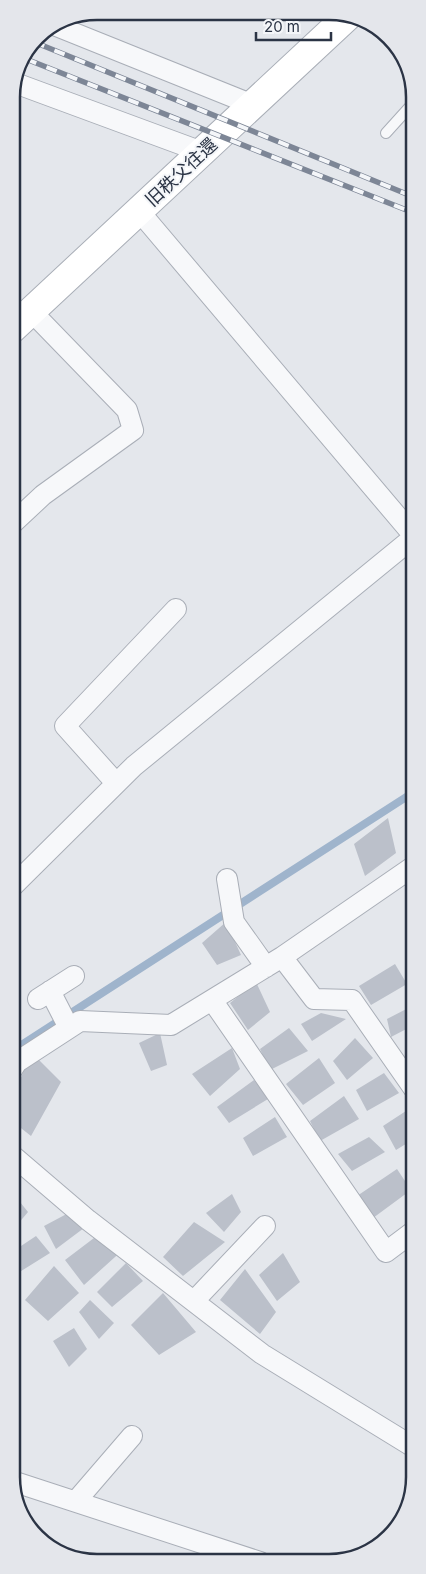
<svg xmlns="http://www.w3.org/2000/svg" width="426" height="1574" font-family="Inter,'Noto Sans JP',sans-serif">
<rect width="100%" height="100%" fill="#e4e7ec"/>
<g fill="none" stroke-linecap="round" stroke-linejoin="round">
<path stroke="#9fb4cc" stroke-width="8" d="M12 1051 414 792"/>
</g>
<path fill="#bbc0ca" d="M388 818 396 853 365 876 354 844Z
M226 922 241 955 217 965 202 943Z
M395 964 407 984 371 1005 359 986Z
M256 982 270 1012 248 1030 230 1003Z
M414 1005V1025L391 1037 387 1019Z
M321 1013 346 1019 312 1041 301 1024Z
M289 1028 308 1051 270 1070 260 1049Z
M160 1033 167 1065 151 1071 139 1043Z
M355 1038 373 1058 347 1080 333 1061Z
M232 1048 240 1069 210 1096 192 1074Z
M414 1048V1063L406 1052Z
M32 1053 61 1082 31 1136 12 1121V1097Z
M319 1058 335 1083 303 1105 286 1084Z
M384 1073 399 1093 367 1111 356 1090Z
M254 1080 268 1099 229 1123 217 1107Z
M344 1096 359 1119 320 1141 310 1121Z
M412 1107 414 1111V1139L396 1150 383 1126Z
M275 1117 287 1137 253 1156 243 1138Z
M369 1137 385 1152 352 1171 338 1154Z
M414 1162V1181L408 1168Z
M397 1169 411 1190 373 1218 357 1196Z
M12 1192 28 1212 12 1231Z
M232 1194 241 1212 224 1232 206 1213Z
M76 1209 84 1228 56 1249 44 1226Z
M194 1222 225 1242 183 1276 163 1257Z
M36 1236 50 1253 18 1273 12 1256V1252Z
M94 1238 125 1248 84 1285 65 1260Z
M283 1253 300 1282 277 1301 259 1275Z
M126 1263 143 1281 112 1307 97 1292Z
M54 1266 79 1293 48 1321 25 1300Z
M245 1269 276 1312 260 1334 220 1300Z
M163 1293 196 1332 159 1355 131 1325Z
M90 1300 114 1323 99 1339 79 1312Z
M74 1328 87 1349 69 1367 53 1341Z"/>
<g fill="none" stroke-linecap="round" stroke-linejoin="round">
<defs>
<path id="lane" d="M386 133 414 102"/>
<path id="street" d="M54 25 253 105
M15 83 202 152
M139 211 414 536
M12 524 43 495 133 430 127 410 31 311
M116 783 65 726 176 609
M227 879 234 922 266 967
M12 887 134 766 414 537
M282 957 314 999 352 1000 414 1089
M50 991 69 1028
M38 999 74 976
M212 1000 386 1252 414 1231
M12 1070 17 1062 80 1021 171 1025 282 957 414 866
M12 1155 88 1220 262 1354 415 1448
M194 1301 265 1226
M12 1481 260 1562
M76 1501 132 1436"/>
<path id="secondary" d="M12 329 350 14"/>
</defs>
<use href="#lane" stroke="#a9aeb7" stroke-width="12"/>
<use href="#street" stroke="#a9aeb7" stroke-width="22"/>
<use href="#secondary" stroke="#a9aeb7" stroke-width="30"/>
<use href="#lane" stroke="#f7f8fa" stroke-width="10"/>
<use href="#street" stroke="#f7f8fa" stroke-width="20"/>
<use href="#secondary" stroke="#fff" stroke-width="28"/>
<defs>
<path id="rail" d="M34 42 414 197
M26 59 414 213"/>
</defs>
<use href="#rail" stroke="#7d8696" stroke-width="5.5"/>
<use href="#rail" stroke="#f4f6f9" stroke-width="4" stroke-dasharray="11" stroke-linecap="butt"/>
</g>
<g text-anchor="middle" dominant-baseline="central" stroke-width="4" stroke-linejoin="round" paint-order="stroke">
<g font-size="18" fill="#2b3445" stroke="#f4f6f9">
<text transform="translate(181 172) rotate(-43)">旧秩父往還</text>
</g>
</g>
<path d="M0 0H426V1574H0ZM97 20H329A77 77 0 0 1 406 97V1477A77 77 0 0 1 329 1554H97A77 77 0 0 1 20 1477V97A77 77 0 0 1 97 20Z" fill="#e4e6eb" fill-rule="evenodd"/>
<path fill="none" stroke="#2b3445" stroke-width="2.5" d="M97 20H329A77 77 0 0 1 406 97V1477A77 77 0 0 1 329 1554H97A77 77 0 0 1 20 1477V97A77 77 0 0 1 97 20Z"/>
<path d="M256 32v8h75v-8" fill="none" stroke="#2b3445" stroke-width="2.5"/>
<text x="264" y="32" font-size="15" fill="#2b3445" stroke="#f4f6f9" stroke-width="4" paint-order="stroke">20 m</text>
</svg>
